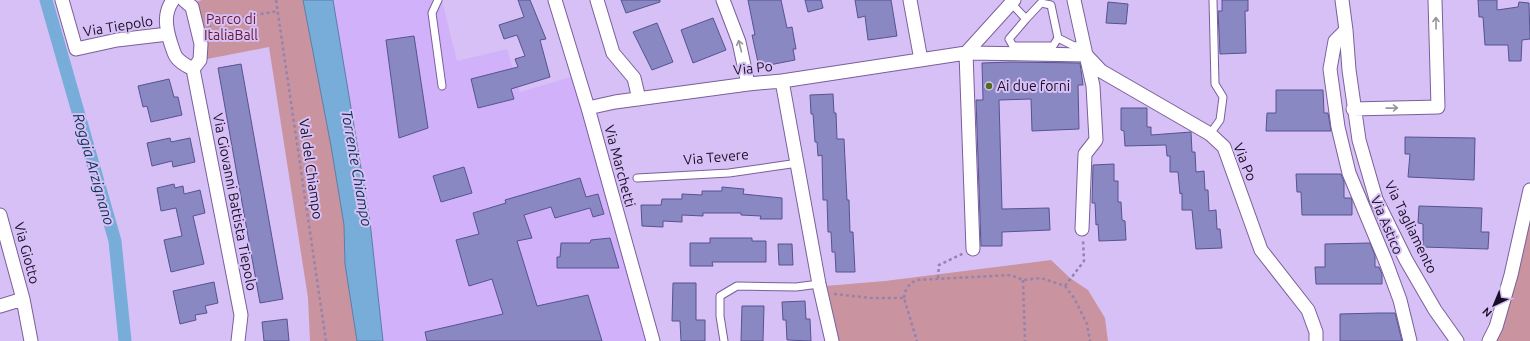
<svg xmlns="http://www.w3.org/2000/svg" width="1530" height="341" font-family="Ubuntu,sans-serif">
<rect width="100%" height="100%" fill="#d7c0f5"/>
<path fill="#d1b1fa" d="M333 0H442L457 61 507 49 520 92 578 75 653 341H383L370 222Z"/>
<path fill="#c9949f" d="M202 0H303L331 146 344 225 345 264 357 341H310L308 298 269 47 207 59 197 8 194 3Z
M1530 208V341H1493Z
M1051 260 1070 278 1088 290 1105 318 1108 341H839L828 290 825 286 885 281Z"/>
<path fill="#78adda" stroke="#5c7da4" d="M303 0H333L370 222 383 341H357L345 264 344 225 331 146Z"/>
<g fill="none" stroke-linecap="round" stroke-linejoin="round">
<path stroke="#78adda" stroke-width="13" d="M46 0 115 241 125 341"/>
</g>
<path fill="#8988c2" stroke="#565390" d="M518 0H530L546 39 540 40 550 77 511 89 514 99 478 108 471 79 518 67 515 59 525 56 517 35 504 39 499 25 524 17Z
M621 0H660V2L626 13Z
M748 0H781L787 28 792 27 796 49H793L795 60 759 67 752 35H755Z
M805 0H821L823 8 808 12Z
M855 0H891L897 36 868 40 865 16 858 18Z
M1222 0H1248V11H1245L1246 53 1220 54 1218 11H1222Z
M1478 0H1497V10L1518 7 1519 2 1529 3 1530 39 1522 40 1521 61H1509L1508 45H1485L1483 17H1479Z
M1108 2 1128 4 1126 24 1106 23Z
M713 18 726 50 693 63 681 30Z
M657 23 673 62 652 70 633 32Z
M414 36 428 128 399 138 386 40Z
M1011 62 1080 63 1083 85H1078L1079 129 1032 131 1031 99 999 100 1002 209 1049 208 1050 230 1002 232V246H981L976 100H983L982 63Z
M241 64 283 299 260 303 218 68Z
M169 79 174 97H178L182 115 151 122 147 106 143 107 138 86Z
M1276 90H1323L1324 113H1328L1331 131H1266L1267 113H1276Z
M833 94 834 113H836L837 139H844L847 200H849L850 232H853L855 272H836L835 252H832L831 232H828L827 200H823L822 155 818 156 817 142H815L813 114H811L810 95Z
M1121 108H1147V127H1151V135L1191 132 1192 152H1195L1196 172 1204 171 1205 190H1208L1209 211 1216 210 1217 229H1220L1222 248 1196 249 1192 210H1182V193L1180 194 1178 172H1170V156H1167L1166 145 1125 146 1124 131 1121 130Z
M1405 137 1475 138 1474 180 1408 177 1410 154H1405Z
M170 138 171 142 190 138 195 162 173 167 172 161 152 166 147 143Z
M1114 164V181H1118V202H1121L1122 220 1125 221 1126 240 1099 241 1098 224 1096 225 1095 203H1092L1093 165Z
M464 167 472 193 441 202 433 176Z
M1296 174H1341L1344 182V198H1351L1352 201V215H1302L1301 192H1297Z
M580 178 586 197 598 194 604 214 593 217 590 208 555 218 551 207 524 215 532 238 517 241 537 306 588 295 602 341H427L425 332 503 314 492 279 469 286 456 240 479 234 473 213 506 203 505 200Z
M174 184 175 188 183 186 184 194 200 190 205 213 193 216 204 264 171 272 164 240 182 236 176 208 161 211 157 188Z
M722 187 744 189 743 194 782 198V219H760L761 216 741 215V213H703V216L682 215V222L663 221V227L642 226 641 205H661L662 199H682V194L702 195V191H722Z
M1419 206 1482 208 1481 232H1489L1488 249 1423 247V224L1418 223Z
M610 238 619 268H557V257H560L561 243H590L591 240Z
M710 238H752V241H766V262H712L713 266H690V243H710Z
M1370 243 1375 255V267H1379L1382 274V284H1316L1315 267H1325V244Z
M778 244H792L793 265H779Z
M214 282 218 303 205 306 207 313 195 315 196 320 180 324 173 291Z
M673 283H696V320H705V341H681L680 321H672Z
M805 301 806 319H810L811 341 787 340 786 320H783L782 302Z
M742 306H764L763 341H741Z
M1379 313H1395L1402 341H1340V314Z
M287 319 289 341H264L262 322Z"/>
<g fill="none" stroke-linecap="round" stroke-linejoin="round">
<defs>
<path id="service" d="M438 0 432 13 442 86
M1011 3 1026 19 1041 3 1051 5 1058 38 1053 46H1013L1009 39 1026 19
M1058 38 1074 46 1084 45
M1210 134 1220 120 1223 97 1215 84 1213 0
M637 178 729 173 798 163
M724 341 720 316V296L737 286 796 287 819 284"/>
<path id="minor" d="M62 0 76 49 117 40 168 34
M173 0C163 14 166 28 171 44 173 49 174 55 177 58 182 64 187 66 193 69
M184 0 192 7 201 44 200 60 193 69 241 315 238 341
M555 0 588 108 653 341
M597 0 613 53 634 78 639 99
M723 0 739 42 748 84
M910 0 921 60
M1074 0 1086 55 1101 71 1210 134 1224 147 1261 250 1308 310 1316 332V341
M1342 0 1346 30 1349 70 1359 140 1376 199 1406 260 1435 310 1457 341
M1346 30 1335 41 1330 69 1338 127 1349 173 1386 262 1400 300 1410 341
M782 81 819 284 832 341
M588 108 615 102 748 84 782 81 966 53 1014 0
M1353 109 1438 107 1435 0
M0 215 23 299
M973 249 966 53 1086 55 1093 86 1096 140 1085 154 1082 229
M0 306 23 299 31 341
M1489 341 1496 327 1511 275 1530 190"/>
</defs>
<use href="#service" stroke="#7a5f9b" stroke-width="9"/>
<use href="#minor" stroke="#7a5f9b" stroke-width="15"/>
<path stroke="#9683ad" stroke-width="2.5" stroke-dasharray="3 3" stroke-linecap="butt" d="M276 0 326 341
M208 26 249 16 278 11
M938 278 939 265 964 253
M1023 280 1025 341
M1065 286 1084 261 1083 240
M834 294 872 298H904L917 341
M904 298C905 289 908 285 916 280L1011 275 1023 280 1041 278 1065 286 1074 298 1087 324 1090 341"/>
<use href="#service" stroke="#fff" stroke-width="7"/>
<use href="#minor" stroke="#fff" stroke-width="13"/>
</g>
<defs><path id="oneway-shaft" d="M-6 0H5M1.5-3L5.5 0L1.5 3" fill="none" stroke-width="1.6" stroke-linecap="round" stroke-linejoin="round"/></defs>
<g stroke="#98939d">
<use href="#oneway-shaft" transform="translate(1436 23) rotate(-91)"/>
<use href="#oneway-shaft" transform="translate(740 46) rotate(-104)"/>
<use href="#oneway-shaft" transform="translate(1392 108) rotate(-1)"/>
</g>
<circle fill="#556c1c" stroke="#d7c0f5" stroke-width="1.5" cx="989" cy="86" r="4"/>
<g text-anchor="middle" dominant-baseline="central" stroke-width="4" stroke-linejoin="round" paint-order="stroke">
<g font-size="14" fill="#681734" stroke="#d7c0f5">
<text x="231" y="19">Parco di<tspan x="231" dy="16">ItaliaBall</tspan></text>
</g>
<g font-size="14" fill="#190e25" stroke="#d7c0f5">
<text transform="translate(118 26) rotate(-9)">Via Tiepolo</text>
<text transform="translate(753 68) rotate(-6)">Via Po</text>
<text transform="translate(716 157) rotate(-5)">Via Tevere</text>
<text transform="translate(1245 162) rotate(68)">Via Po</text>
<text transform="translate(620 166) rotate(75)">Via Marchetti</text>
<text transform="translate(311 169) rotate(82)">Val del Chiampo</text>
<text transform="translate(235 202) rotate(79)">Via Giovanni Battista Tiepolo</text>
<text transform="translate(1387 225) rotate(67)">Via Astico</text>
<text transform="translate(1411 227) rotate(64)">Via Tagliamento</text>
<text transform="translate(27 253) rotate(75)">Via Giotto</text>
</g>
<g font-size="14" fill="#190e25" stroke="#d7c0f5" text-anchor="start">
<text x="997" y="86">Ai due forni</text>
</g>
<g font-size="15" font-style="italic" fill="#083451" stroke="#d7c0f5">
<text transform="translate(357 168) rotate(80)">Torrente Chiampo</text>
<text transform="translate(94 169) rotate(74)">Roggia Arzignano</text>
</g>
</g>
<g transform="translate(1494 305) rotate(224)" stroke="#d7c0f5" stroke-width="3" paint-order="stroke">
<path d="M0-3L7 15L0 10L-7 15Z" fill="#190e25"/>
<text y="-6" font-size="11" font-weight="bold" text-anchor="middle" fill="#190e25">N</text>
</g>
</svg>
